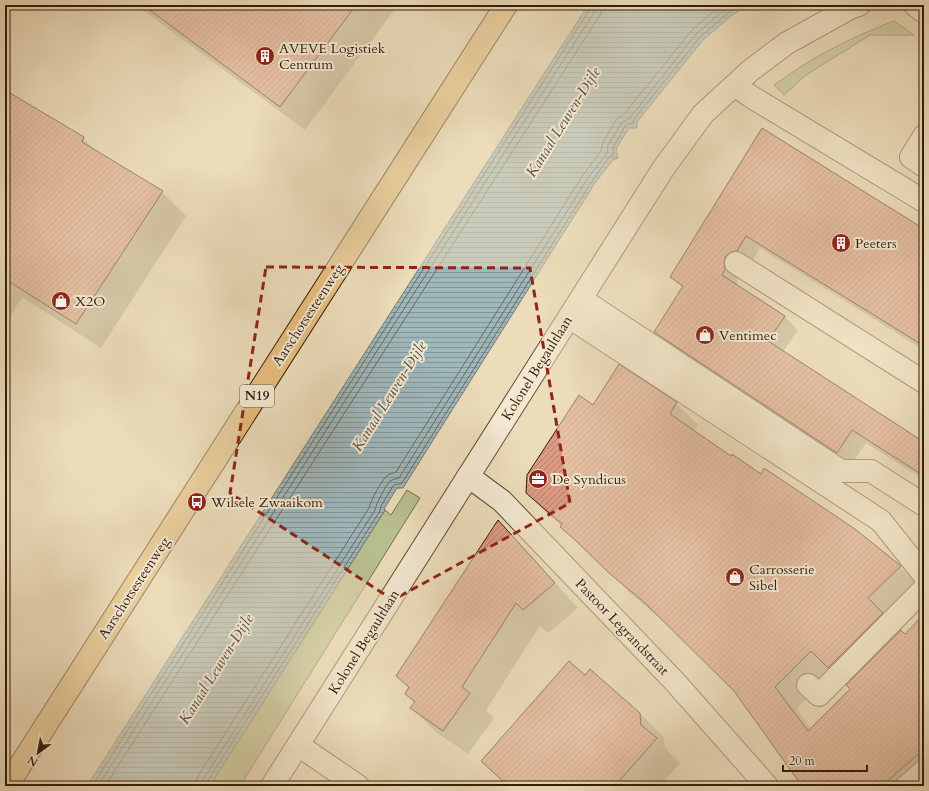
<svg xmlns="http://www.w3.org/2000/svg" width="929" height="791" font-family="Cardo,serif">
<defs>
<pattern id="water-rules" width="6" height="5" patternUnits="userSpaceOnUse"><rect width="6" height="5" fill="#9fb8bc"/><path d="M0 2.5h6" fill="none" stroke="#829597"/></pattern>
<pattern id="building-hatch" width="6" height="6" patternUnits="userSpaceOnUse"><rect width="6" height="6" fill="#dc9b85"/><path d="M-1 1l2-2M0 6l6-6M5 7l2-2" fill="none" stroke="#b37e6b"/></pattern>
</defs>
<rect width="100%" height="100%" fill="#ecdcba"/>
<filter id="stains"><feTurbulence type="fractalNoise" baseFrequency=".005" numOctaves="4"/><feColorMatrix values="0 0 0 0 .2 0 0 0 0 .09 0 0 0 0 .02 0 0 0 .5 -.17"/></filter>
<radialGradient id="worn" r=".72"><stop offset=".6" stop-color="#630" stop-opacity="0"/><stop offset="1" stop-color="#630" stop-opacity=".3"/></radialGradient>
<path fill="#b8c08f" stroke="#766e4b" d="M894 21 914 35H870L806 75 784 95 774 85C786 77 798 68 810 61 837 45 865 32 894 21Z
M407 490 420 498 240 786H210L385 510 391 515Z"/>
<path fill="url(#water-rules)" stroke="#747a74" d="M588 5H747L730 17 703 40 637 122V128H629L616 149 618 158 613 160 595 183 403 488H397L384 509 385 510 210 786H87Z"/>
<path fill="#0003" fill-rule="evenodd" d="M136 5H398L305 130Z
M5 91 83 138 97 152 162 192 186 216 101 348 22 297 5 325Z
M762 130 924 230V350L760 248 751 264 739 270 737 277 738 283 737 286 784 316 798 330 783 352 924 443V480L866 443 850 466 668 345 655 332 683 288 671 277Z
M676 403 698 425 694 432 761 476 854 530 900 567 922 588 889 620 905 635 924 616V786H803L735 691 669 626 631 594 597 560 583 548 561 526H562L549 515 527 493 594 407ZM834 672 851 689 811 729 796 709Z
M498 522 522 546 578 608 548 633 540 626 486 710 494 718 468 754 436 732 412 708 415 703 406 694 409 688 398 676Z
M585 676 640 713 664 738 665 748 680 763 660 786H502L504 783 482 761Z
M729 779 736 786H720Z"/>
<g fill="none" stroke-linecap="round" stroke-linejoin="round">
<path stroke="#6a6a62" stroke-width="1" d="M92 786 590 9 591 5
M98 786 595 11 596 5
M105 786 600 15 602 10V5
M196 786V781L198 776 369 508C371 500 381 481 387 476 389 474 393 473 396 472L583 175 601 151 603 142 616 120 620 117 625 113 692 30 721 5
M202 786 203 780 375 510C376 504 386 485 390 481 393 479 396 479 399 478L588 178 607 153 608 145 621 124 624 121 629 119 696 34 724 10 731 5
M207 786V782L380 511 381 506 393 486C396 483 399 485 402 483L592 181 609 157 613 155V148L625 126 628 124 633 123 634 119 700 37 727 14 740 5"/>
</g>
<path fill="url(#building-hatch)" stroke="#341c07" d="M143 5H356L280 107Z
M5 90 84 137 82 142 163 191 76 324 5 279Z
M762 128 924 229V346L746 236 737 251 731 252 725 257 724 263 725 269 722 275 785 316 768 341 924 442V476L852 430 837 453 654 332 683 286 670 277Z
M619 364 677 402 670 414 731 456 732 454 761 474 764 468 855 529 901 566 868 598 883 613 828 668 811 651 775 687 808 731 850 689 846 685 901 630 905 634 924 614V749L882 786H802L734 691 646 604 608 572 574 539 560 527 562 524 526 493 527 475 579 395 593 405Z
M498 520 555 583 523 610 516 603 462 687 470 693 443 731 410 708 415 702 405 694 409 687 396 676Z
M569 661 585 675 590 669 640 713 641 725 657 738 615 786H508L481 761Z"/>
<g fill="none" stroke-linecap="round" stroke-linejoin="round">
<defs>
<path id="minor" d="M915 5 924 12
M735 85 750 96 924 201
M924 136 911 157 924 166
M736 263 924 382
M581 299 841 471H871L924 505
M569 317 881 521 924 575
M468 476 502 501 675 682 767 786
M808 685 819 695 924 589
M298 745 358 786
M272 786 663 169 703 114 751 70 787 43 852 7 859 5
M907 786 924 771"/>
<path id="major" d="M7 786 506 5"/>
</defs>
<use href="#minor" stroke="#624c34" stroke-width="24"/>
<use href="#major" stroke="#341c07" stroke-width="24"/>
<use href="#minor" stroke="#f3e8d2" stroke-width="22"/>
<use href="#major" stroke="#e6be7d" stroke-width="22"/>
</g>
<path d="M0 0H929V791H0ZM266 267 530 268 570 503 393 600 230 493Z" fill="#ecdcba" fill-opacity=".55" fill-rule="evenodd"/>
<path fill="none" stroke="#8f2418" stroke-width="3" stroke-dasharray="8 5" stroke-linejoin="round" d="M266 267 530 268 570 503 393 600 230 493Z"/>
<defs>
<symbol id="building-disc" viewBox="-11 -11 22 22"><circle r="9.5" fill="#8f2418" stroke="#f3e8d2"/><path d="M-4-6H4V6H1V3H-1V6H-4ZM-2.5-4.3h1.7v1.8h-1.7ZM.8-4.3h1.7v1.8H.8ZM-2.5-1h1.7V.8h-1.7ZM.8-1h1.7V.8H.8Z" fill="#fff"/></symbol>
<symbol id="shop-disc" viewBox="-11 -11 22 22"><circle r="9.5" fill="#8f2418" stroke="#f3e8d2"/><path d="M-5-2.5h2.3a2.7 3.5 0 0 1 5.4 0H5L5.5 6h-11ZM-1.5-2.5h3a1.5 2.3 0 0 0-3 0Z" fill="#fff"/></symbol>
<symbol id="office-disc" viewBox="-11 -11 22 22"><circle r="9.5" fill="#8f2418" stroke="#f3e8d2"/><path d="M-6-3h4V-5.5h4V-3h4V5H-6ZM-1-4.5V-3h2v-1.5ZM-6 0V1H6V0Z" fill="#fff"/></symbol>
<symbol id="bus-disc" viewBox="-11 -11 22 22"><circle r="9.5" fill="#8f2418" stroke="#f3e8d2"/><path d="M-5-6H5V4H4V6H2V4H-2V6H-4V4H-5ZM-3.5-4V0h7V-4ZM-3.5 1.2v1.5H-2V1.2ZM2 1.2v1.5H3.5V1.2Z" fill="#fff"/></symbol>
</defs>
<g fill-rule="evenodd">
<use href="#building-disc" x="254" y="45" width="22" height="22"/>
<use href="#building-disc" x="830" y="232" width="22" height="22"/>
<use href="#shop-disc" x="50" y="290" width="22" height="22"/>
<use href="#shop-disc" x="694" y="324" width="22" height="22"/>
<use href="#office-disc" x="527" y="468" width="22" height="22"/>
<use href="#bus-disc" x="186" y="491" width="22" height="22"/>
<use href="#shop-disc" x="724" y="566" width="22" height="22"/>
</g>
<g text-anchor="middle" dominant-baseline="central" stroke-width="4" stroke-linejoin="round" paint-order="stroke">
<rect fill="#f3e8d2" stroke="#6d5944" stroke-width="1" x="240" y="385" width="34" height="22" rx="3"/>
<g font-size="13" font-weight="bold" fill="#341c07">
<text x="257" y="396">N19</text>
</g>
<g font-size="14" fill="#341c07" stroke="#f3e8d2" text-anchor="start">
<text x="279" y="48">AVEVE Logistiek<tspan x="279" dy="16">Centrum</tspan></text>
<text x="855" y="243">Peeters</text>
<text x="75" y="301">X2O</text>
<text x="719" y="335">Ventimec</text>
<text x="552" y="479">De Syndicus</text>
<text x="211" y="502">Wilsele Zwaaikom</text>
<text x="749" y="569">Carrosserie<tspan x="749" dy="16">Sibel</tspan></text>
</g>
<g font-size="14" fill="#341c07" stroke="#f3e8d2">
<text transform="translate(308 315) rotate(-57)">Aarschotsesteenweg</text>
<text transform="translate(537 368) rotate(-58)">Kolonel Begaultlaan</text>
<text transform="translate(134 588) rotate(-57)">Aarschotsesteenweg</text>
<text transform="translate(622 627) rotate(46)">Pastoor Legrandstraat</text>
<text transform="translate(364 642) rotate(-58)">Kolonel Begaultlaan</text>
</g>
<g font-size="15" font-style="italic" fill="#544b3d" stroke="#f3e8d2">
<text transform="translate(563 122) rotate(-58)">Kanaal Leuven-Dijle</text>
<text transform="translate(389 396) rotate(-58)">Kanaal Leuven-Dijle</text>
<text transform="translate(216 669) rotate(-58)">Kanaal Leuven-Dijle</text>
</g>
</g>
<rect width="929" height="791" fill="none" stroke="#ecdcba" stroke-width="20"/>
<rect x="6" y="6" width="917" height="779" fill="none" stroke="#341c07" stroke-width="2"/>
<rect x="10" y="10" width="909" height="771" fill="none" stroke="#341c07"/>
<g transform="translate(38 753) rotate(212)" stroke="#f3e8d2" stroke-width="3" paint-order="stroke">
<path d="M0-3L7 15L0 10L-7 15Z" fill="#341c07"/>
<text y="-6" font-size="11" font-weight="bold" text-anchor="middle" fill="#341c07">N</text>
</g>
<path d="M783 765v6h84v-6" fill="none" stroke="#341c07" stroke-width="2"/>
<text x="789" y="765" font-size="12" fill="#341c07" stroke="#f3e8d2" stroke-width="3" paint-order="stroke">20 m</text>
<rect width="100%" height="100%" filter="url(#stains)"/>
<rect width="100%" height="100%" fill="url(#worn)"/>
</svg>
